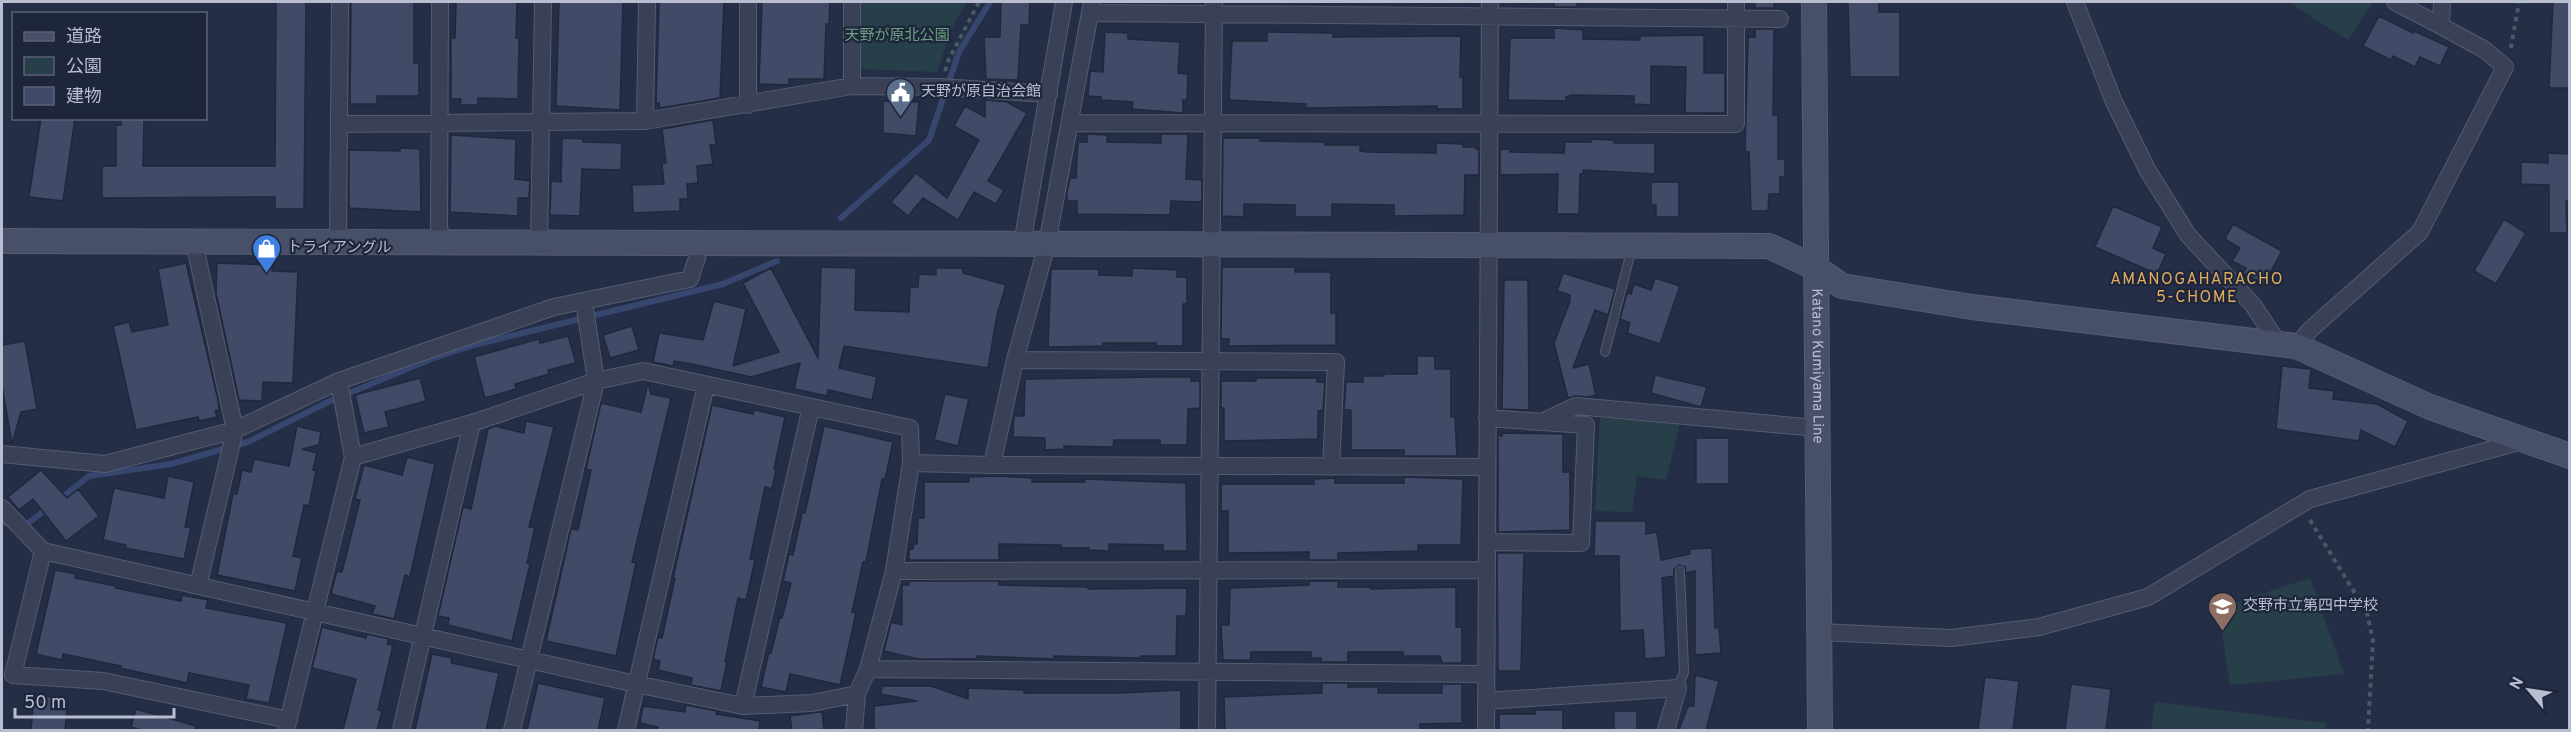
<svg xmlns="http://www.w3.org/2000/svg" width="2571" height="732" font-family="Overpass,'Noto Sans JP',sans-serif">
<rect width="100%" height="100%" fill="#252e47"/>
<path fill="#273f48" d="M860 2H967L952 28 937 72 855 69Z
M2288 2H2368L2372 4 2348 40Z
M1600 418 1680 423 1666 480 1637 476 1632 512 1595 511Z
M2310 578 2344 674 2230 685 2218 608Z
M2155 702 2326 723 2325 730H2151Z"/>
<g fill="none" stroke-linecap="round" stroke-linejoin="round">
<path stroke="#37466f" stroke-width="6" d="M841 218 929 140 959 52 990 2
M60 499 89 476 171 464 248 442 330 401 431 359 474 345 723 284 777 261
M2 523 27 524 49 507"/>
</g>
<path fill="#414b67" stroke="#20283d" stroke-width="1.5" d="M276 2H306L304 209H275V197L102 198V166H116V125H121V118H144L143 166H275Z
M351 2H414V63H419V96H377V104H350Z
M456 2H517L516 38H519L518 99 478 98V105H460L461 99H451V38H455Z
M559 2H623L620 110 556 106Z
M659 2H724L720 98 660 108 659 103H656Z
M762 2H830L829 24H826L824 79H789V85L759 84Z
M1001 2H1030L1029 25H1021L1018 80 986 79 984 37H1000Z
M1554 2H1577V7H1554Z
M1755 2H1774V8H1755Z
M1848 2H1879V12H1900V77H1850Z
M2553 2H2570V88H2549Z
M2379 16 2413 33 2414 31 2449 47 2440 66 2420 57 2415 67 2393 56 2391 60 2363 46Z
M1554 28 1583 30V39L1640 40V36L1704 35V73H1725V113H1685L1686 67 1651 66V105L1634 104V96L1571 95 1566 97V101L1508 100 1510 38H1554Z
M1755 29H1774L1773 115H1778V159H1785V177H1780V194H1769L1768 211H1751L1749 152 1745 151 1748 37H1755Z
M1105 32 1128 33V39L1180 42 1178 73 1188 74 1187 100H1183V113L1132 109 1133 102 1101 100V97L1088 96 1090 71 1103 72Z
M1267 32 1333 33V37L1461 36 1460 77H1463V109H1437V106L1306 108V104L1229 100 1232 41H1267Z
M985 100 1007 102 1027 113 988 181 1004 190 996 204 974 192 958 220 923 198 908 216 891 202 916 173 947 198 979 140 954 126 965 106 985 117Z
M883 101 919 102 916 136 883 133Z
M41 118H75L63 201 29 197Z
M713 120 716 145H710L713 164 697 166 698 183 687 184 688 199H680V211L633 213 632 185 664 184 662 163H666L662 129Z
M1087 134 1107 135V142L1161 143V134H1188L1186 179 1202 180V202L1171 201 1170 215 1077 214V201H1067V192L1070 178H1076L1078 142H1087Z
M451 135 516 139 515 179 530 181 529 198H518V216L450 212Z
M562 138 583 139V142L622 143 621 170 582 169 580 216 550 215 551 181 561 182Z
M1223 138H1260V141L1325 142V145H1360V151L1367 152 1436 153V143L1463 144V147H1476V149H1479V175H1465L1464 215 1394 216V205L1332 204V217H1295V205L1244 204V217L1222 216Z
M1591 139 1614 140V143H1655V174L1583 170V174H1580L1579 214H1557L1558 174 1500 175V149H1510V152L1564 153 1565 142H1591Z
M400 148 420 149 421 212 349 208V150L400 151Z
M2548 153 2570 154V201H2566L2567 233H2549V185L2521 184V162L2548 163Z
M1651 182H1679V217H1656V205H1651Z
M2113 206 2162 227 2153 248 2166 254 2157 274 2095 247Z
M2504 219 2526 233 2496 284 2474 271Z
M2233 224 2282 251 2264 284 2243 273 2246 268 2232 261 2240 248 2225 239Z
M186 263 218 400 219 410 215 411 217 417 199 421 198 417 136 430 113 326 129 322 132 332 168 325 158 269Z
M217 263 273 265 272 271 298 272 293 383 263 382 262 401 239 400 216 293Z
M821 267 856 268 855 310 909 312 910 287H918L919 274 936 275V268H963V273L1006 285 997 315 988 368 844 346 839 368 877 377 872 400 828 390 827 396 794 389 800 363 751 377 692 364 674 361 673 366 653 362 659 333 703 340 714 301 746 309 733 366 779 352 743 283 771 268 818 358Z
M1222 267H1295V272H1331V313H1336V345L1229 346V339H1221Z
M1132 268 1177 270V277H1187V304H1183V346H1156V343H1103V346L1048 347 1051 269H1099V275L1132 276Z
M1563 273 1615 289 1608 315 1595 310 1573 368 1589 364 1596 395 1588 397 1576 396 1568 398 1554 343 1570 301V295L1557 291Z
M1655 278 1680 286 1660 344 1627 333 1630 323 1620 319 1627 293 1631 294 1634 284 1651 290Z
M1504 280H1528L1529 410 1502 409Z
M632 326 639 350 610 358 603 335Z
M568 336 576 363 548 370 549 374 515 384 516 389 485 398 474 357 539 339 540 343Z
M25 341 37 409 21 412 12 444 2 386V345Z
M1417 356H1435V369H1451V417H1455L1457 456H1404V450H1351V410H1344L1346 382H1363V376H1384V374H1417Z
M2282 366 2311 369 2309 388 2334 391 2333 399 2377 404 2408 421 2395 447 2361 430 2359 441 2276 429Z
M1655 375 1707 387 1701 407 1651 393Z
M1156 377H1191V381H1200V408L1188 409 1187 445H1160V440H1114L1113 447 1064 446V449L1045 450V438L1013 437 1014 416H1024L1025 379Z
M420 378 426 401 385 412 389 427 364 433 355 395Z
M1256 378H1317V382H1325L1323 410 1318 411V439L1224 441V408H1221V381H1256Z
M648 383 651 394 671 398 632 562 636 563 616 656 546 641 571 529 578 530 591 470 586 469 601 403 641 412Z
M945 394 969 399 958 446 934 440Z
M712 405 753 414 754 410 785 417 774 469H776L772 489 765 487 750 559 755 560 746 600 738 598 725 662H727L721 691 691 685 692 678 658 670 660 661 653 659 658 637 662 638 675 578H673Z
M526 421 554 427 529 527 535 528 527 563 530 564 512 641 448 625 449 618 438 616 463 507 471 509 488 429 495 426 524 433Z
M297 426 321 432 319 445 302 449 317 453 313 470 316 471 309 506 304 505 293 556 302 558 295 591 217 575 233 494H237L242 470 251 472 254 459 289 466Z
M824 426 893 442 885 479H882L866 562H863L852 612 856 613 840 685 790 674 786 692 761 687 769 652 771 653 780 617 782 618 791 583 783 581 789 554 793 555 802 513H805Z
M1502 433 1563 434V472H1570V530L1498 532V435L1502 436Z
M1696 438H1729V484H1696Z
M407 457 435 464 410 577 405 575 394 619 372 614 375 606 331 594 337 571 342 572 360 500 355 499 364 465 402 475Z
M41 470 67 498 78 489 99 516 66 541 33 499 19 510 8 497Z
M168 476 194 482 185 527 191 528 184 559 125 548 126 545 103 540 114 488 164 498Z
M997 476 1032 478V482H1085V479L1186 483 1187 551H1163V545L1109 544V551L1089 550V548H1061V545L999 544V560H909V549H913L914 544H917L918 518H924V482H969V477Z
M1404 477 1463 479 1461 545H1418V551L1338 553V560H1309V552L1228 553V511H1221V484H1314V479L1335 478V483H1404Z
M1595 521H1646V534L1657 532 1661 560 1690 554V549L1712 548 1715 628 1719 627 1721 653 1695 655V571L1686 573 1685 567 1679 565 1674 569V576L1662 578 1666 657 1645 659 1643 630 1620 631 1619 556H1594Z
M1497 553H1524L1521 671H1498Z
M55 570 76 574 75 578 115 586V588L181 601 182 595 208 600 206 608 287 623 269 703 246 699 249 685 189 673 187 683 120 668 121 666 63 654 62 660 36 654Z
M909 581H999V585L1088 587V589L1187 588 1186 616H1177L1176 656H1141V658L1054 656V659L977 656V659H918L884 651 891 622 902 625V585H909Z
M1309 581H1338V587H1371V589L1456 587V627H1462V663H1442L1440 656H1403V652H1348V662H1321V658H1311V652H1251V660H1223L1221 625H1229L1230 588 1309 585Z
M322 627 366 638 367 634 389 639 387 644 393 645 378 710 382 711 377 730H343L356 679 312 668Z
M432 654 452 658 451 663 499 673 486 730H415Z
M1695 675 1719 681 1706 730H1679L1688 706H1694Z
M1985 677 2019 681 2013 730H1978Z
M538 683 605 698 598 730H527Z
M1322 683H1348V687H1378V693H1442V684H1462V723L1420 724V730H1225L1224 697 1322 693Z
M2071 684 2111 689 2106 730H2065Z
M882 686H931L968 699V688L1024 690V693H1121L1181 690V730H874V706L917 701 881 694Z
M34 695 68 698 65 730H31Z
M686 705 717 711 716 714 760 721 759 730H657L658 727 640 723 643 706 685 712Z
M136 709 196 726 195 730H141L131 727Z
M1535 710H1563V730H1499V714H1535Z
M1614 711H1637V730H1614Z
M819 712H822L824 730H792L790 716Z"/>
<g fill="none" stroke-linecap="round" stroke-linejoin="round">
<defs>
<path id="lane" d="M1605 352 1632 248
M1678 688 1684 672 1680 571"/>
<path id="street" d="M440 2 439 225 441 242
M748 2V105
M2075 2 2114 102 2148 171 2188 235 2253 305 2279 344
M2395 2 2441 26 2442 2
M1091 13 1780 19
M852 86V2
M645 121 647 2
M1071 123 1736 124V2
M339 124 645 121 852 86 940 87 1049 94
M194 242 235 430 198 586
M338 242 340 2
M539 243 543 2
M1022 244 1064 2
M2296 346 2311 329 2420 232 2505 67 2485 50 2441 26
M1015 360 1336 362 1331 467
M339 381 353 457 472 423 596 381 643 371 910 428 911 463 894 571 868 669 857 694 854 730
M1546 420 1576 406 1817 428
M2 454 105 464 235 430 339 381 554 307 690 279 697 258 696 244
M911 463 992 465 1015 360 1047 244 1092 2
M992 465 1487 467
M2 508 43 551 636 684 743 706 812 703 857 694
M1487 542 1581 543 1586 425 1487 418
M43 551 13 675 103 681 289 720
M894 571 1486 570
M1819 632 1951 638 2039 627 2148 597 2310 499 2522 441
M868 669 1486 674
M1486 701 1678 688 1666 730
M743 706 811 407
M286 730 353 457
M401 730 472 423
M512 730 596 381 584 302
M626 730 706 385
M1207 730 1214 2
M1486 730 1490 2"/>
<g id="secondary">
<path id="s1" d="M1814 2 1820 730"/>
<path d="M2 241 1769 246 1816 268 1842 286 1972 307 2296 346 2430 407 2570 456"/>
</g>
</defs>
<use href="#lane" stroke="#555c70" stroke-width="10"/>
<use href="#street" stroke="#555c70" stroke-width="18"/>
<use href="#secondary" stroke="#555c70" stroke-width="26"/>
<path stroke="#455c63" stroke-width="4" stroke-dasharray="4.5 4.5" stroke-linecap="butt" d="M2511 48 2519 2
M945 71 949 59 979 2
M2310 520 2367 613 2373 641 2368 730"/>
<use href="#lane" stroke="#3a4156" stroke-width="8"/>
<use href="#street" stroke="#3a4156" stroke-width="16"/>
<use href="#secondary" stroke="#474f69" stroke-width="24"/>
</g>
<defs>
<symbol id="civic-pin" viewBox="-11 -11 22 30"><path d="M0 17L-7.5 6A9.5 9.5 0 1 1 7.5 6Z" fill="#5c6f8a" stroke="#1e263b"/><path d="M-.6-6.5H3V-4.5H.6V-3L4-1V1h2V6H-6V1h2V-1L-.6-3ZM-1.2 2.5V6h2.4V2.5Z" fill="#fff"/></symbol>
<symbol id="shop-pin" viewBox="-11 -11 22 30"><path d="M0 17L-7.5 6A9.5 9.5 0 1 1 7.5 6Z" fill="#3f7fe0" stroke="#1e263b"/><path d="M-5-2.5h2.3a2.7 3.5 0 0 1 5.4 0H5L5.5 6h-11ZM-1.5-2.5h3a1.5 2.3 0 0 0-3 0Z" fill="#fff"/></symbol>
<symbol id="school-pin" viewBox="-11 -11 22 30"><path d="M0 17L-7.5 6A9.5 9.5 0 1 1 7.5 6Z" fill="#8d6e63" stroke="#1e263b"/><path d="M0-5L7-2L0 1L-7-2ZM-4 1L0 2.5L4 1V4Q0 6-4 4Z" fill="#fff"/></symbol>
</defs>
<g fill-rule="evenodd">
<use href="#civic-pin" x="884" y="76" width="33" height="45"/>
<use href="#shop-pin" x="250" y="232" width="33" height="45"/>
<use href="#school-pin" x="2206" y="590" width="33" height="45"/>
</g>
<g text-anchor="middle" dominant-baseline="central" stroke-width="4.5" stroke-linejoin="round" paint-order="stroke">
<g font-size="15" fill="#6ca281" stroke="#1e263b">
<text x="897" y="36">天野が原北公園</text>
</g>
<g font-size="15" fill="#b8bdcf" stroke="#1e263b" text-anchor="start">
<text x="921" y="92">天野が原自治会館</text>
<text x="287" y="248">トライアングル</text>
<text x="2243" y="606">交野市立第四中学校</text>
</g>
<g font-size="15" fill="#b8bdcf" stroke="#1e263b">
<text stroke="none"><textPath href="#s1" startOffset="364">Katano Kumiyama Line</textPath></text>
</g>
<g font-size="16" letter-spacing="1.5" fill="#e2ac60" stroke="#1e263b">
<text x="2197" y="280">AMANOGAHARACHO<tspan x="2197" dy="18">5-CHOME</tspan></text>
</g>
</g>
<rect width="2571" height="732" fill="none" stroke="#b8bdcf" stroke-width="6"/>
<rect x="12" y="12" width="195" height="108" fill="#1e263b" stroke="#5c6276" stroke-width="1.5"/>
<rect x="24" y="32" width="30" height="9" fill="#474f69" stroke="#5c6276" stroke-width="1.5"/>
<text x="66" y="42" font-size="18" fill="#b8bdcf">道路</text>
<rect x="24" y="57" width="30" height="18" fill="#273f48" stroke="#5c6276" stroke-width="1.5"/>
<text x="66" y="72" font-size="18" fill="#b8bdcf">公園</text>
<rect x="24" y="87" width="30" height="18" fill="#414b67" stroke="#5c6276" stroke-width="1.5"/>
<text x="66" y="102" font-size="18" fill="#b8bdcf">建物</text>
<g transform="translate(2529 690) rotate(299)" stroke="#1e263b" stroke-width="4.5" paint-order="stroke">
<path d="M0-4.5L10 22L0 15L-10 22Z" fill="#b8bdcf"/>
<text y="-9" font-size="16" font-weight="bold" text-anchor="middle" fill="#b8bdcf">N</text>
</g>
<path d="M15 708v9h159v-9" fill="none" stroke="#b8bdcf" stroke-width="3"/>
<text x="24" y="708" font-size="18" fill="#b8bdcf" stroke="#1e263b" stroke-width="4.5" paint-order="stroke">50 m</text>
</svg>
